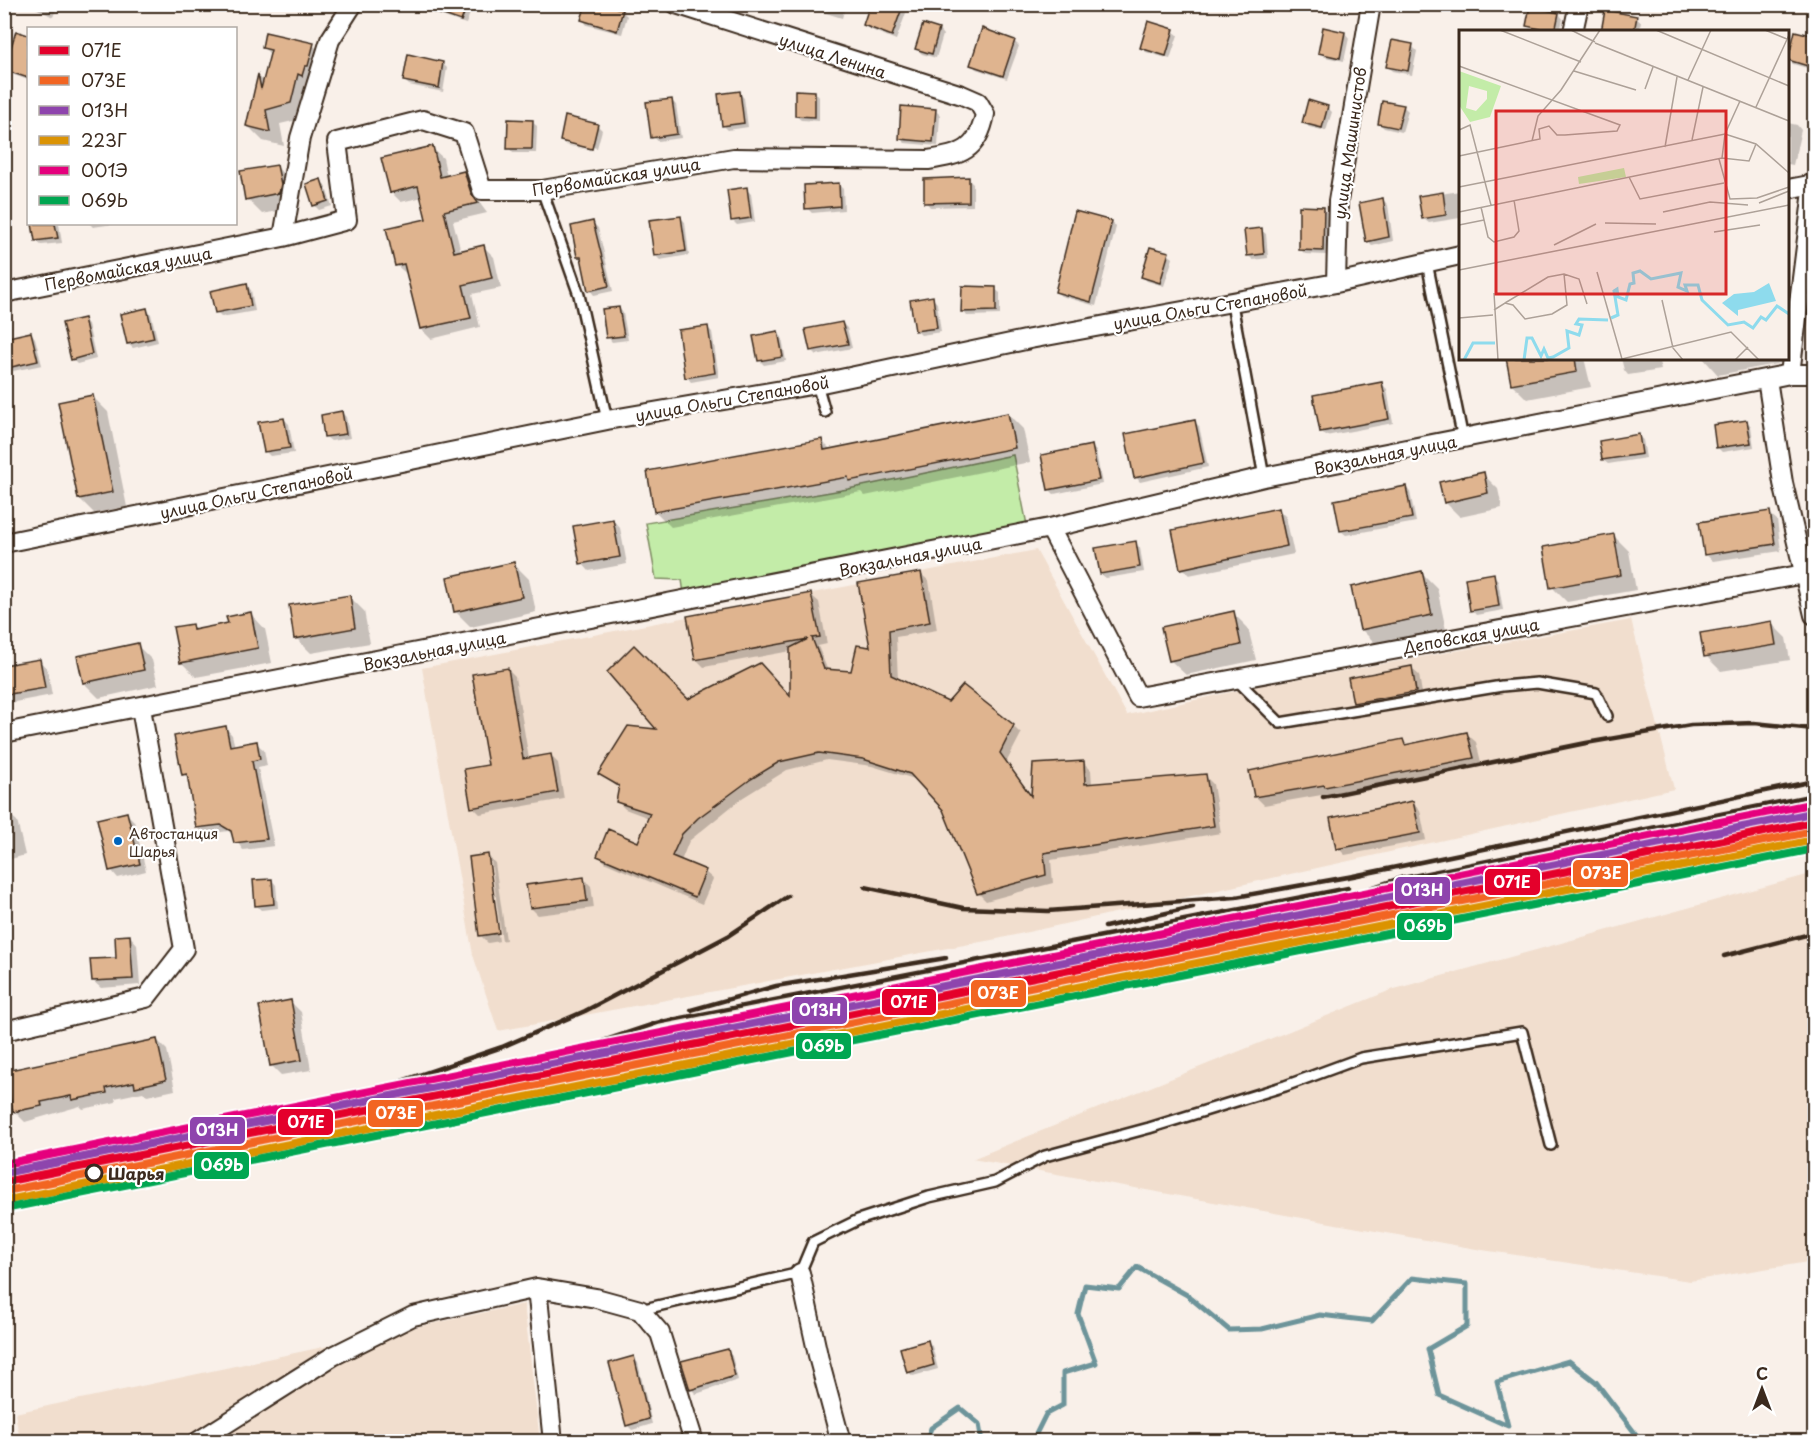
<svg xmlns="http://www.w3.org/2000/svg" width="1819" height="1446" font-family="'Playpen Sans',sans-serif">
<rect width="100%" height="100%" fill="#f9f0e9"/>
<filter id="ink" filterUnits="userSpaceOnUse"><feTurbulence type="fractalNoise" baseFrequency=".0167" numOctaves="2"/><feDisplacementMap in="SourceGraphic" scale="12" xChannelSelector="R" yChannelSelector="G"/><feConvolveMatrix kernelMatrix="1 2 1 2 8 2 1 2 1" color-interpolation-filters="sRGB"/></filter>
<g filter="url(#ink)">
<path fill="#f1dece" d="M1036 550 1127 715 1263 685 1631 620 1674 789 997 939 498 1031 473 955 422 668Z
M1814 873V1261L1690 1281 1482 1250 972 1159 1391 990Z
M524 1304 540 1441H20L15 1413Z"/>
<path fill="#c3eca8" stroke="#7f8b63" stroke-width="1.5" d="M1013 455 1027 525 684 593 682 580 656 579 646 523 848 489Z"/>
<path fill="#0003" fill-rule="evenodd" d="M28 4H58L53 17Z
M422 4H469L472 8 466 24 426 11Z
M782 4H846L842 18 800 5 798 10Z
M1407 4H1429L1427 10Z
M901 9 906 13 896 40 869 29 864 25Z
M622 11 627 16 622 34 587 25 583 20Z
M1559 14 1563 19 1560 32H1538L1527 25Z
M1636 18 1641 22 1639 32H1603Z
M939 30 943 35 936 58 922 54 917 49Z
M1173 31 1178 35 1170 59 1146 52 1141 47Z
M17 33 28 37V80L9 73 5 69Z
M1345 33 1349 38 1344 61 1325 57 1320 52Z
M1814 38V70L1793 64 1788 59Z
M1014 41 1019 46 1007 79 976 69 972 64Z
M313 45 328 60 306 118 280 124 284 146 263 141 248 126 259 77 265 82 271 55 263 47Z
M1412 46 1417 51 1412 75 1392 71 1388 67Z
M443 64 447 68 443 92 409 85 404 80Z
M815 92 819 97V121L801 120 796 116Z
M739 93 744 98 748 127 728 130 723 125Z
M671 100 676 105 681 138 658 141 653 137Z
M1403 106 1408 111 1402 132 1384 128 1379 123Z
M1327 107 1332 112 1326 131 1309 127 1304 122Z
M936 111 940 115 938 146 905 143 900 138Z
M532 122 537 126 536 153H513L509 148Z
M1788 123 1797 125 1801 130 1793 165 1788 164Z
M597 125 602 130 597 148 565 141V144L596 152 566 145 561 141Z
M432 148 443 158 447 177 464 173 474 183 481 205 487 213 453 221 461 252 484 247 494 257 501 288 472 294 480 327 431 339 421 329 408 275 396 265 428 220 423 197 401 202 391 192Z
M276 166 291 182 294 208 262 214 247 199Z
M968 179 973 184V206L930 207 926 202Z
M321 181 325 185 332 206 319 210 314 205Z
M838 184 843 189 844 210 812 213 807 208Z
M746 189 751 194 755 222 737 225 732 220Z
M1460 191V218L1429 223 1424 219 1420 197Z
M1383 200 1388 205 1393 241 1372 246 1367 241Z
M1323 209 1328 213 1327 255 1305 254 1300 249Z
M680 217 685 222 689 255 660 260 655 255Z
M1112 222 1116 227 1096 306 1061 296 1056 292Z
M593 223 598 228 613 291 594 295 590 290 583 261 578 257Z
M34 224H59L62 243 41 245 36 241Z
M90 224H114L93 227Z
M1261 230 1266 234 1268 258 1253 260 1248 255Z
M1168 254 1173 258 1164 286 1147 281 1143 277Z
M246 285 251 290 255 311 221 317 217 313 212 292Z
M1814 286V359L1809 353Z
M995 289 1000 293V315L967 316 963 311Z
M932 298 937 303 941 332 921 335 916 330Z
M619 308 623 313 628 340 612 342 608 337Z
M147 310 151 314 158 342 133 348 128 344Z
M83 319 88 324 96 359 77 364 72 359Z
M842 323 847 328 852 348 816 355 812 351Z
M707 327 712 332 719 377 691 382 687 377Z
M31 333 35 338 42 365 13 371 9 367 4 340Z
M777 333 782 337 786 361 764 365 760 361Z
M1507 358H1584L1591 387 1527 399 1512 384Z
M1621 358H1658L1661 370 1628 375 1624 370Z
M1703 358H1786L1787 362 1718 375Z
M1382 384 1387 389 1393 423 1326 436 1321 431Z
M93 397 108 412 127 507 94 513 79 498Z
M1814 404V422L1811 405Z
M342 413 346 417 350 438 331 441 326 437Z
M1008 414 1023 429 1030 462 865 496 861 492 671 527 656 512 821 440 831 450Z
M284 419 289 424 294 453 270 456 266 452Z
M1194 422 1199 426 1208 467 1140 482 1136 477Z
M1747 422 1751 426 1754 447 1722 452 1717 447Z
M1638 436 1643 440 1646 458 1608 464 1603 460Z
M1091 447 1096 451 1102 484 1054 494 1049 489Z
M1483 474 1498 489 1502 508 1460 517 1445 502Z
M1406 488 1410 492 1416 522 1346 535 1341 531Z
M1278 509 1286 517 1294 554 1189 575 1182 568Z
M1769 513 1777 520 1781 551 1713 561 1705 554Z
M613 520 620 528 627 564 589 571 582 563Z
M1614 536 1629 551 1636 590 1567 602 1552 587Z
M1135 543 1140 548 1144 572 1106 578 1101 574Z
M514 564 529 579 536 612 471 627 456 612 448 578Z
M1422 573 1437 588 1446 630 1377 645 1362 630 1353 588Z
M921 574 929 581 937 630 896 637 898 680 949 704 1013 726 1021 734 1007 761 1032 797 1083 762 1091 770 1092 785 1205 776 1213 784 1221 833 1051 860 1053 883 986 901 978 893 944 809 918 780 872 766 827 760 787 770 742 798 689 841 681 861 705 872 713 879 702 904 606 863 598 855 638 844 649 818 625 809 617 801 620 789 600 773 659 731 688 701 791 699V651L704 667 697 660 811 595 819 602 827 644 818 646 828 671 852 672 872 649Z
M1493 575 1498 580 1503 610 1476 615 1472 610Z
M349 596 364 611 370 643 311 653 296 638Z
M250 613 265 629 272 663 196 677 181 662 191 625 197 631 229 625Z
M1233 613 1248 628 1256 660 1186 675 1170 660Z
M1771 623 1786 638 1790 660 1721 671 1706 656Z
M137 645 152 660 158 685 99 698 84 683Z
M39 661 47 668 52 695 4 704V667Z
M1411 668 1419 675 1423 699 1362 710 1355 703Z
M507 669 515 677 529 759 550 755 558 763 564 799 480 814 473 807 489 766Z
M225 727 232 735 235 747 256 743 264 750 267 766 258 768 274 846 243 850 229 831 205 834 197 827 190 781 184 774Z
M1467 734 1476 742 1482 766 1335 796 1333 793 1264 805 1256 797 1403 741 1408 746Z
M1412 802 1420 810 1426 840 1345 855 1338 848Z
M9 814 17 821 25 855 4 861V815Z
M127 814 134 821 146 871 118 878 111 870Z
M488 856 495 863 506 940 488 943 481 936ZM488 862H491L502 941H499Z
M583 878 591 886 594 908 538 915 531 908Z
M272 880 276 885 278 908 261 910 256 905Z
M130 936 137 944 140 985 101 988 93 981 118 959Z
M291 1002 301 1012 311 1070 281 1075 271 1065Z
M157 1040 167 1050 175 1090 147 1096 143 1092 115 1098 116 1102 83 1109 80 1106 25 1122 15 1112Z
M928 1342 932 1346 938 1369 913 1376 908 1372Z
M727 1351 732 1356 738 1380 696 1394 691 1389Z
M634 1358 638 1363 652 1424 632 1430 628 1426 611 1364Z"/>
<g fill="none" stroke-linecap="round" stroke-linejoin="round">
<path stroke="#6d949a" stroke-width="5" d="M926 1442 931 1428 960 1408 979 1424 982 1442
M1032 1442 1046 1414 1063 1405V1373L1096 1363 1078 1314 1085 1285 1119 1289 1137 1267 1187 1295 1229 1330 1262 1329 1320 1315 1372 1321 1412 1278 1467 1284V1326L1428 1349 1439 1395 1508 1426 1497 1382 1569 1361 1596 1382 1638 1437 1637 1442"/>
</g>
<path fill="#dfb48f" stroke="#3b2a1e" stroke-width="1.5" d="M421 4H468L461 21 421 7Z
M586 4H606L623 10 617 31 581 20Z
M870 4H894L902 8 892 36 863 25Z
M1530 6 1559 13 1555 32 1526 26Z
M1605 10 1637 16 1634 32H1601Z
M1148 21 1174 29 1166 56 1140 48Z
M923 24 939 29 932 54 915 49Z
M1323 27 1345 32 1340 58 1318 53Z
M982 28 1015 40 1003 76 970 65Z
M16 31 28 35V78L4 70Z
M1795 31 1815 36 1811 67 1788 60Z
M265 32 314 43 308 66H305L302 76 298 74 291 103 266 110 270 132 246 126 258 74 261 89 271 50 262 48Z
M1392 40 1413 44 1408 71 1386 67Z
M408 54 443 62 439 88 403 81Z
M795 90 815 91V117L795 116Z
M740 91 744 123 722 126 718 94Z
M672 99 677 134 651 138 646 102Z
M1308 100 1328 106 1322 128 1302 123Z
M1382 101 1404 105 1398 128 1378 124Z
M901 106 936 109 933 142 899 139Z
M565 116 598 124 592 149 560 141Z
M508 119 533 120 532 149H507Z
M433 146 440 177 464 171 471 193 478 203 444 211 454 252 484 245 492 278 463 285 471 318 420 329 404 264 395 266 386 228 426 219 418 186 390 193 381 158Z
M277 165 281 184 279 193 245 200 240 171Z
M969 177V202L924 203V179Z
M321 179 328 201 313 206 306 184Z
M839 183 840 206 805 209 804 185Z
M747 187 751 218 731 221 727 190Z
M1443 192 1446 215 1422 219 1418 196Z
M1383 198 1389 237 1366 242 1359 203Z
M1299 206 1324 207 1323 251 1299 250Z
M1075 211 1112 221 1091 302 1055 292Z
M681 216 686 251 654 256 649 220Z
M593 221 609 286 588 291 581 257H577L571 226Z
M32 224H55L58 238 35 241Z
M1262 228 1264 254 1247 256 1244 230Z
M1150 247 1169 252 1160 283 1141 277Z
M247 283 251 306 215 313 210 291Z
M962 286 996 287V311L961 312Z
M933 296 937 328 915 331 910 300Z
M619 307 624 336 606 338 602 309Z
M147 308 154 338 127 344 120 314Z
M84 318 92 354 71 360 62 323Z
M842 322 848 344 810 351 805 329Z
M708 326 715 373 685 378 678 330Z
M778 331 783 357 758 361 753 336Z
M31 332 38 361 7 368 4 338Z
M1506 358H1575L1577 372 1511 384Z
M1382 382 1389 419 1320 432 1313 395Z
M93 395 113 492 78 499 58 402Z
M342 411 346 434 324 437 321 415Z
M1008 413 1015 448 849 481 848 477 654 512 647 471 822 439 824 450Z
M284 418 290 448 264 452 258 422Z
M1195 420 1204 463 1134 478 1125 434Z
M1747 420 1751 443 1716 448 1713 425Z
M1639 434 1642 454 1602 460 1599 441Z
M1092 445 1099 480 1048 490 1041 455Z
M1484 472 1488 493 1444 503 1439 482Z
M1406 486 1412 518 1340 531 1334 500Z
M1279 508 1287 546 1180 569 1172 530Z
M1770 511 1775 544 1704 555 1699 522Z
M613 519 620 557 580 564 573 526Z
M1614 534 1621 575 1550 588 1543 547Z
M1136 541 1140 567 1100 574 1095 548Z
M514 562 522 597 454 612 447 577Z
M1422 571 1432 615 1360 630 1351 587Z
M921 572 930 622 889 630 891 675 948 702 963 685 1014 725 1000 753 1031 796 1033 764 1084 761 1085 784 1206 774 1214 826 1044 853 1046 875 977 894 943 810 910 774 863 759 819 753 779 762 751 779 698 818 682 834 672 856 706 870 695 897 597 856 608 829 638 842 650 813 616 802 619 786 598 774 628 726 656 729 607 672 634 645 688 699 760 663 790 696V648L808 639 695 660 687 616 811 593 820 637 812 638 824 669 851 671 857 645 870 647 858 583Z
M1494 573 1499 606 1470 611 1465 578Z
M350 595 355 628 294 639 289 605Z
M1234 611 1241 645 1169 661 1161 627Z
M251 612 258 648 180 663 173 627 192 624 193 630 228 623 226 617Z
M1772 621 1776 645 1704 657 1700 633Z
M138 643 144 670 83 683 77 656Z
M40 659 45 688 4 695V665Z
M1412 666 1416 692 1353 703 1348 678Z
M508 668 523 759 551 754 558 792 471 808 464 769 488 765 472 674Z
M226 726 230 746 257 741 260 759 252 761 267 839 234 843 231 831 221 825 196 828 187 774 182 775 174 736Z
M1467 732 1474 758 1325 787 1324 785 1254 797 1249 771 1403 739 1405 745Z
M1413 801 1420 833 1336 849 1330 818Z
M127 812 140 864 109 871 97 819Z
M488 854 499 933 479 936 469 857Z
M584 877 587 901 530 908 526 885Z
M272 879 274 904 255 906 253 880Z
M130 935 133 979 92 981 90 959 116 958 115 936Z
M291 1000 302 1060 270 1066 259 1006Z
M157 1039 166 1080 135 1087 134 1082 106 1088 107 1093 72 1100 71 1096 41 1102 42 1106 13 1112 5 1071Z
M928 1340 934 1365 907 1373 900 1348Z
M728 1349 735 1376 690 1390 681 1361Z
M634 1356 649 1419 626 1426 609 1363Z"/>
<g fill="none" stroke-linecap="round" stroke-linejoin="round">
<defs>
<path id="lane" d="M542 190 579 295 607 420
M1427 263 1463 439
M1232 304 1264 477
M817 384 825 412
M1236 679 1280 723 1502 686 1537 683 1596 693 1607 716
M640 1310 800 1273 813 1242 858 1220 929 1197 995 1182 1045 1156 1149 1128 1285 1086 1361 1058 1522 1032 1551 1145"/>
<path id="street" d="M1573 32 1579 4
M1788 189 1814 184
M283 237 300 138 330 40 353 4
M1336 283 1338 201 1371 4
M4 293 283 237 347 220 337 142 423 120 464 133 482 190H542L734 158 928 160C961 155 978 151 985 114L978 102 962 95 676 4
M1790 374 1814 183
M1767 379 1783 483 1814 615
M1050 528 1138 697 1804 574
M4 543 607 420 817 384 1030 339 1336 283 1460 255
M4 733 1050 528 1264 477 1790 374H1814
M4 1031 146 998 184 949 141 708
M800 1273 819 1360 841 1442
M537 1288 553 1442
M197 1442 333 1356 413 1316 537 1288 596 1298 640 1310 660 1333 694 1442"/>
</defs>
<use href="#lane" stroke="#3b2a1e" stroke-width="14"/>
<use href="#street" stroke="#3b2a1e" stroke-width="22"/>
<use href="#lane" stroke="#fff" stroke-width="9"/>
<use href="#street" stroke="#fff" stroke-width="18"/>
<path stroke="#3b2a1e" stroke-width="4.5" d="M1323 797 1586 743 1691 725 1754 723 1814 729
M1398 879 1814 795
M865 887 963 908 1048 911 1236 897 1353 876 1814 781
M1105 927 1193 907
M1128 953 1213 942
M1724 956 1814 933
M691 1010 776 986 946 958
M656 1023 1348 888
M603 1041 663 1021
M396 1083 502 1047 585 1011 728 936 788 896
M4 1168 1298 912 1404 877"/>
<defs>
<path id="rail-1" d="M4 1182 1814 822"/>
<path id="rail-2" d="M6 1191 1814 831"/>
<path id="rail-3" d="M4 1173 1812 813"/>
<path id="rail-4" d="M8 1200 1814 840"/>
<path id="rail-5" d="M4 1164 1810 804"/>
<path id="rail-6" d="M9 1208 1814 849"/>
</defs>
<use href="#rail-1" stroke="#fff" stroke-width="12"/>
<use href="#rail-2" stroke="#fff" stroke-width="12"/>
<use href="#rail-3" stroke="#fff" stroke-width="12"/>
<use href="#rail-4" stroke="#fff" stroke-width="12"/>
<use href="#rail-5" stroke="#fff" stroke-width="12"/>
<use href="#rail-6" stroke="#fff" stroke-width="12"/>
<use href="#rail-1" stroke="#e4002b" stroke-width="8"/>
<use href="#rail-2" stroke="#f26522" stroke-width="8"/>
<use href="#rail-3" stroke="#8e44ad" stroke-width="8"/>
<use href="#rail-4" stroke="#db9304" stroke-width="8"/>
<use href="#rail-5" stroke="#e5007d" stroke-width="8"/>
<use href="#rail-6" stroke="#00a651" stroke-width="8"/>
</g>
</g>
<circle fill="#0065bd" stroke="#fff" stroke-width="2" cx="118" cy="841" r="5"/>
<circle fill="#fff" stroke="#3b2a1e" stroke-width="3" cx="94" cy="1173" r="8"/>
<g text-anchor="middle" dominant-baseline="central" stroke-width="4.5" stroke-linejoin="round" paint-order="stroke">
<g font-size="14" fill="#3b2a1e" stroke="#fff" text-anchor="start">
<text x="129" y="833">Автостанция<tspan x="129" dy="18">Шарья</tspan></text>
</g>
<g font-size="16" fill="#3b2a1e" stroke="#fff">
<text transform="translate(833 55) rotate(18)">улица Ленина</text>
<text transform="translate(1349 143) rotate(-82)">улица Машинистов</text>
<text transform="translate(616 176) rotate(-9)">Первомайская улица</text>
<text transform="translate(128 268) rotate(-11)">Первомайская улица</text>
<text transform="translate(1210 306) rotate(-10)">улица Ольги Степановой</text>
<text transform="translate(732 398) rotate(-10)">улица Ольги Степановой</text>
<text transform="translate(1385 454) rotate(-11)">Вокзальная улица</text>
<text transform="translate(256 492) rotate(-12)">улица Ольги Степановой</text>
<text transform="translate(910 556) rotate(-11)">Вокзальная улица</text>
<text transform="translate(1471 635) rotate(-10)">Деповская улица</text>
<text transform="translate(434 650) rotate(-11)">Вокзальная улица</text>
</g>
<g font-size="16" font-weight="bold" fill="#3b2a1e" stroke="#fff" text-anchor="start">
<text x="108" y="1173">Шарья</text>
</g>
</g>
<g transform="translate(1459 30)">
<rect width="330" height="330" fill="#f9f0e9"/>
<path d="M0 41 42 56 31 87 11 92 0 75ZM10 56 28 61V69L17 81 7 78ZM165 138 167 147 120 154 119 147Z" fill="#c3eca8" fill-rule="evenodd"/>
<path d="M310 253 317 271 279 280V286L263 273 275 264 295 262Z" fill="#8edbed"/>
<path fill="none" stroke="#8edbed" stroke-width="3" d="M152 288 159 285 155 261 158 259 159 267 167 270 171 254 175 253 174 243 181 241 192 249 222 243 219 257 228 261 226 255H239L243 270 269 295 285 292 294 298 302 287 307 290 318 276 330 284M5 330 14 313H36M65 330 68 308H73L82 326 85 319 89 328 94 327 110 318 108 301 120 305 123 295 117 294 120 289 149 290"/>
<path fill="none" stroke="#ada198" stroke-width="1.5" d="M41 0 122 32M112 0 136 12M197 0 330 56M306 0 328 9M136 13 330 91M0 36 161 95 158 101 106 105H98L90 96 80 99 81 109 0 126M115 41 177 60M229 50 252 0M186 59 194 37M297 77 330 5M0 100 11 95 32 175M233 110 244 57M73 111 79 86 102 60 141 0M206 117 218 47M263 128 266 104 281 71M260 129 271 169 298 168 330 157M170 147 181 169 265 153M0 157 266 104 297 114 330 143M300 173 330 161M22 177 29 207 35 212 55 207 60 201 55 170M0 182 263 128 290 131 297 114M204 182 251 172 289 175M146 193 197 194M0 195 25 190M255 202 301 195M95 215 137 194M0 240 330 175M138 242 163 329M35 263 39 330M203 270 214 318 224 330M46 273 89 247 105 244 120 249 128 274M35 280 46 273 54 275 66 289 93 284 108 275 105 244M0 288 34 285M159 330 272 302 300 330M276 330 289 317"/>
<path fill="#d62828" fill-opacity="0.15" stroke="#d62828" stroke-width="3" d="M37 81H267V264H37Z"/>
<rect width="330" height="330" fill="none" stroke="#3b2a1e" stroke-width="3"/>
</g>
<g stroke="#fff" stroke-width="2">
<rect x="1572" y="859" width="57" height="29" rx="6" fill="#f26522"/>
<rect x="1484" y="868" width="57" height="28" rx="6" fill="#e4002b"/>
<rect x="1394" y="876" width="57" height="29" rx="6" fill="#8e44ad"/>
<rect x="1396" y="912" width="57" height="29" rx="6" fill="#00a651"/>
<rect x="970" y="979" width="57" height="29" rx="6" fill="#f26522"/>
<rect x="881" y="988" width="56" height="28" rx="6" fill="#e4002b"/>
<rect x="791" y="996" width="57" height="29" rx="6" fill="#8e44ad"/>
<rect x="795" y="1032" width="57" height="28" rx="6" fill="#00a651"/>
<rect x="367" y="1099" width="57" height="29" rx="6" fill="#f26522"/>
<rect x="277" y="1108" width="57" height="28" rx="6" fill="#e4002b"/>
<rect x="189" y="1116" width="57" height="29" rx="6" fill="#8e44ad"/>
<rect x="193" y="1151" width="57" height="29" rx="6" fill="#00a651"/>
</g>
<g font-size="16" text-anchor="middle" font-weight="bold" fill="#fff">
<text x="1601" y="879">073Е</text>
<text x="1512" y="888">071Е</text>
<text x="1422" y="896">013Н</text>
<text x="1425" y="932">069Ь</text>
<text x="998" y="999">073Е</text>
<text x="909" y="1008">071Е</text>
<text x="820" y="1016">013Н</text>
<text x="823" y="1052">069Ь</text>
<text x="396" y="1119">073Е</text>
<text x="306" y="1128">071Е</text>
<text x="217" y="1136">013Н</text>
<text x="222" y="1171">069Ь</text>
</g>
<rect width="1819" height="1446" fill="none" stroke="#fff" stroke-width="24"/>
<rect x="12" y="12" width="1795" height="1422" fill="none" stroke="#3b2a1e" stroke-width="2" filter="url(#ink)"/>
<rect x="27" y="27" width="210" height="198" fill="#ffffff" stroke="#b1aaa5" stroke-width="1.5"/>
<rect x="39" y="46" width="30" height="9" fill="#e4002b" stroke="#b1aaa5" stroke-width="1.5"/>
<text x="81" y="57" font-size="18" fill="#3b2a1e">071Е</text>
<rect x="39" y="76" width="30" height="9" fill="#f26522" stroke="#b1aaa5" stroke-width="1.5"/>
<text x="81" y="87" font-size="18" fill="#3b2a1e">073Е</text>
<rect x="39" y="106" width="30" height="9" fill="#8e44ad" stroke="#b1aaa5" stroke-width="1.5"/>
<text x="81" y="117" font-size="18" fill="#3b2a1e">013Н</text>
<rect x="39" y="136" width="30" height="9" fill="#db9304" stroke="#b1aaa5" stroke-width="1.5"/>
<text x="81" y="147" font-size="18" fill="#3b2a1e">223Г</text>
<rect x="39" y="166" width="30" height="9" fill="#e5007d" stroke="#b1aaa5" stroke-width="1.5"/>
<text x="81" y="177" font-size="18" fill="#3b2a1e">001Э</text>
<rect x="39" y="196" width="30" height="9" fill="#00a651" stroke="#b1aaa5" stroke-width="1.5"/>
<text x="81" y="207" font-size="18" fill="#3b2a1e">069Ь</text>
<g transform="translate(1762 1389)" stroke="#ffffff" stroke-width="4.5" paint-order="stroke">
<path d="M0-4.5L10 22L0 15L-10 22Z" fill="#3b2a1e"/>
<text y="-9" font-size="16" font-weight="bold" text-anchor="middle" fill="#3b2a1e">С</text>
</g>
</svg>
